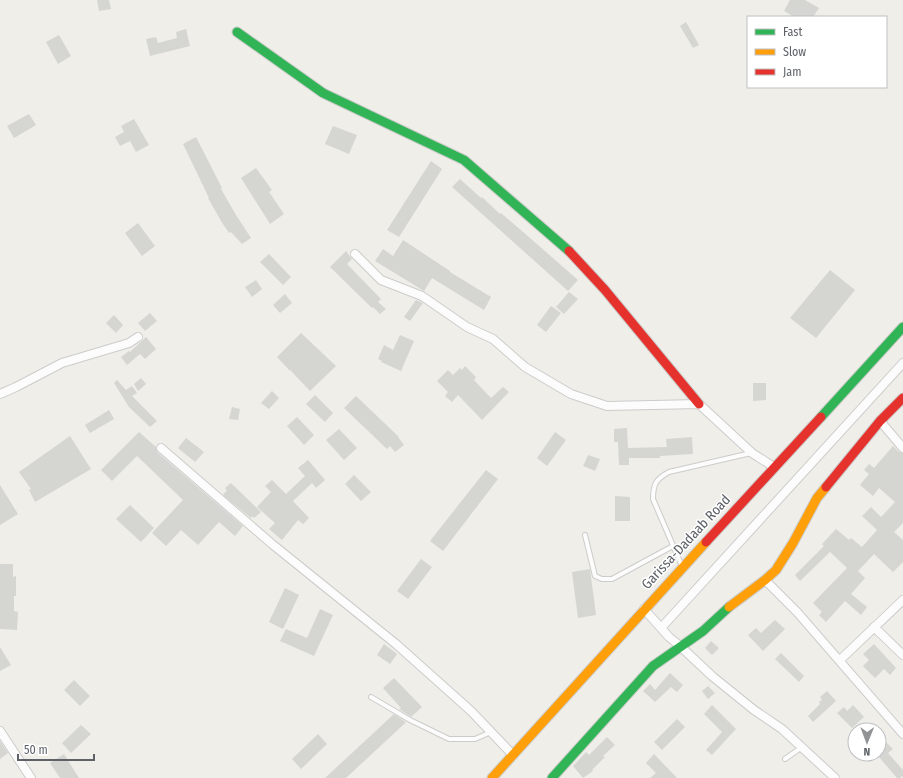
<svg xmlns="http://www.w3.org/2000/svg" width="903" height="778" font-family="'Fira Sans Condensed',sans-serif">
<rect width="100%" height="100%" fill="#efeee9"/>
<path fill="#d5d5d2" d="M97 0H109L111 9 99 11Z
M790 0H805L819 8 813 17H794L784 11Z
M686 22 699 45 693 48 680 26Z
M186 29 190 46 150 56 146 39 156 37 158 43 177 38 176 32Z
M59 35 71 56 58 64 46 42Z
M29 114 36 125 14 138 7 126Z
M134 119 149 145 136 152 130 141 120 146 115 137 124 132 121 126Z
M333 126 357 135 349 154 325 144Z
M196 137 222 188 221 189 236 215 251 238 242 244 231 232 229 233 221 221 208 198H209L183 144Z
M431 161 442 169 399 237 387 230Z
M256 168 272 190 269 192 284 214 270 224 241 178Z
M460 179 481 198 482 197 500 214 501 213 522 231 578 280 568 291 452 187Z
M138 223 155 246 142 256 125 233Z
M403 240 450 271V272L491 297 484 310 432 278 424 291 375 261 383 249 393 256Z
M346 251 352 259 347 264 381 299 378 302 386 309 380 314 373 307 372 308 330 267Z
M269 254 291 277 283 285 260 262Z
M830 270 855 290 816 338 790 318Z
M256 280 262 289 252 297 245 287Z
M569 292 578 299 564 314 556 307Z
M285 294 292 303 280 313 273 305Z
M416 300 423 303 410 321 404 317Z
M551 306 561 313 546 332 537 325Z
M150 313 157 321 145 331 138 323Z
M114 315 123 325 116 333 106 323Z
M301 333 336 366 310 391 291 371 292 369 290 371 277 357Z
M400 335 414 341 401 371 381 362 382 361 378 359 384 345 393 350Z
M146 337 156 349 145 359 140 354 127 365 121 357 129 351 130 352Z
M465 366 476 377 474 380 491 398 503 387 509 392 482 420 458 395 452 402 445 396 448 392 437 381 448 370 453 375 460 368 462 370Z
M141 378 146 384 138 391 134 384Z
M117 380 126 390 132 386 137 393 132 396 157 421 150 427 129 407 114 383Z
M753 383H766V400L753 401Z
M272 391 279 398 269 409 261 403Z
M315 395 333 413 325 422 306 404Z
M356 396 399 437H398L404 445 395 452 390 446 387 449 344 408Z
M232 407 240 409 238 420 229 419Z
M109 410 114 419 90 433 85 425Z
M297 417 314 435 304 445 287 426Z
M627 428 628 448 667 447 666 439 692 437 693 454 660 456V458H629V465H619L618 442H614V429Z
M339 429 357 448 344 460 326 440Z
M139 432 156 447 157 452 243 526 235 536 219 522 198 545 181 530 166 546 152 533 183 500 137 456 112 481 101 470Z
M555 432 566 440 547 466 537 458Z
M70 436 91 469 35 502 29 490 31 489 19 472Z
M186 438 204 452 195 462 178 448Z
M893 446 899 452 903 453V523L894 532 903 540V562L893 572 874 554 858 571 865 578 851 594 867 607 861 615 845 601 826 622 819 615 822 612 813 603 847 568 830 552 800 581 795 575 824 546 822 544 836 529 849 540 851 538 862 547 877 530 862 516 871 507 881 517 895 502 879 488 873 496 860 485 869 474 864 470 869 464 874 468Z
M588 455 600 459 595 471 583 466Z
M308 460 325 480 316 488 312 483 293 501 309 518 303 524 298 520 282 540 269 529 275 523 257 507 271 492 265 486 272 480 286 494 305 476 298 468Z
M486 470 498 479 443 551 430 541Z
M354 475 371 492 361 501 345 484Z
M231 483 261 512 254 518 252 516 251 518 223 495 227 490 225 488Z
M0 485 18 514 0 525Z
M615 496 630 497V521H615Z
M130 505 154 528 141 542 116 519Z
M421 559 432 567 408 599 397 591Z
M0 564H13V577L16 576V596H14V611L18 612 17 630 0 629Z
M590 569 596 615 578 618 572 572Z
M285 588 299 595 283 629 269 622Z
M320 609 333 615 314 656 280 641 286 629 307 638Z
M775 620 785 629 763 651 748 635 756 628 761 633Z
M711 641 719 648 712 655 705 648Z
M384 644 397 654 390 664 377 655Z
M874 644 896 668 890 675 884 669 875 678 863 666 869 660 863 654Z
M0 647 11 665 0 671Z
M781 653 804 676 799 682 775 659Z
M670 673 683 685 677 692 671 687 655 702 643 691 650 684 655 690Z
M394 678 422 707 411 717 399 709 401 708 383 688Z
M74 680 90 696 80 706 64 690Z
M708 686 715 693 708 699 702 691Z
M827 691 836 701 813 722 808 716 820 704 819 702 822 700 820 697Z
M712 705 736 729 712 755 706 750 722 732 704 714Z
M853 705 864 717 852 728 837 713 844 707 847 711Z
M394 714 406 722 403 725 346 778H325Z
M677 719 685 727 662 750 654 742Z
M81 725 91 734 71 753 62 743Z
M318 734 327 744 301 769 292 759Z
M879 735 893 749 888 753 903 770V776L900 778H897L879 757Z
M607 737 615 745 603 756 605 757 592 770 593 771 583 778 573 766 586 752 589 755Z
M0 741 8 753 0 759Z
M64 754 79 778H60L50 763Z
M654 754 677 778H650L656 773 646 763Z"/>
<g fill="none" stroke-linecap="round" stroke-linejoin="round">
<defs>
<path id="lane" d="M585 535 595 576 602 579H612L673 546
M681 564 653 499C653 484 656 479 669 472L751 453
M371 697 410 720 449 739H475L491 732
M785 759 802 747"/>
<path id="street" d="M355 254 381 280 422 296 467 327 493 339 525 367 571 394 607 406 699 404 752 453 774 467
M0 394 16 387 62 363 129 343 138 337
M880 421 903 448
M161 448 272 544 396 644 471 711 513 755
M765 580 797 612 903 734
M644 609 669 637 680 646 712 676 754 710 782 729 835 778
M874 627 903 655
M661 628 903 363
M840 660 903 600
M0 731 31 778"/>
<path id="fast" d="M237 32 323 93 464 160 569 251
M821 417 903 327
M552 778 653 666 703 631 729 607"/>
<path id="slow" d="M729 607 765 580 776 570 793 543 817 498 826 487
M492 778 706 542"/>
<path id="jam" d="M569 251 605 290 699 404
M826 487 880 421 903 398
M706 542 821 417"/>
</defs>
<use href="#lane" stroke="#cccccb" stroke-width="6"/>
<use href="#street" stroke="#cccccb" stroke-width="10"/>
<use href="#fast" stroke="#cbcbca" stroke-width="11"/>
<use href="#slow" stroke="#cbcbca" stroke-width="11"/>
<use href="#jam" stroke="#cbcbca" stroke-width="11"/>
<use href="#lane" stroke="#fdfcfc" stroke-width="4"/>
<use href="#street" stroke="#fdfcfc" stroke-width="8"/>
<use href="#fast" stroke="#30b455" stroke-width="9"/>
<use href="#slow" stroke="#ff9f0a" stroke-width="9"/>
<use href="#jam" stroke="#e5322d" stroke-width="9"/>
</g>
<g text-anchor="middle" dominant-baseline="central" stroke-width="3" stroke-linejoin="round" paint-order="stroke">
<g font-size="14" fill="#5e6268" stroke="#fff">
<text transform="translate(686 542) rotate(-47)">Garissa-Dadaab Road</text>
</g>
</g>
<rect x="747" y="16" width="140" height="72" fill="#ffffff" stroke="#bfc0c3"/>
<rect x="755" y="29" width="20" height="6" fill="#30b455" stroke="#bfc0c3"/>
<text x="783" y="36" font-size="12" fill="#5e6268">Fast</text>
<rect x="755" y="49" width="20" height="6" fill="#ff9f0a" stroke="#bfc0c3"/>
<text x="783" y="56" font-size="12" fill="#5e6268">Slow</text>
<rect x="755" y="69" width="20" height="6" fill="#e5322d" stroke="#bfc0c3"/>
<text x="783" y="76" font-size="12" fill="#5e6268">Jam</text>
<g transform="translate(867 742) rotate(181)"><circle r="19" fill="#ffffff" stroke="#bfc0c3"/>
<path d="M0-3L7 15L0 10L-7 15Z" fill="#919395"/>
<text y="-6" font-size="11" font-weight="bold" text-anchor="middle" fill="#5e6268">N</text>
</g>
<path d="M18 754v6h76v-6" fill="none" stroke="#5e6268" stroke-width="2"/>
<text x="24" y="754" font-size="12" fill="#5e6268" stroke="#ffffff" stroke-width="3" paint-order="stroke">50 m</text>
</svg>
